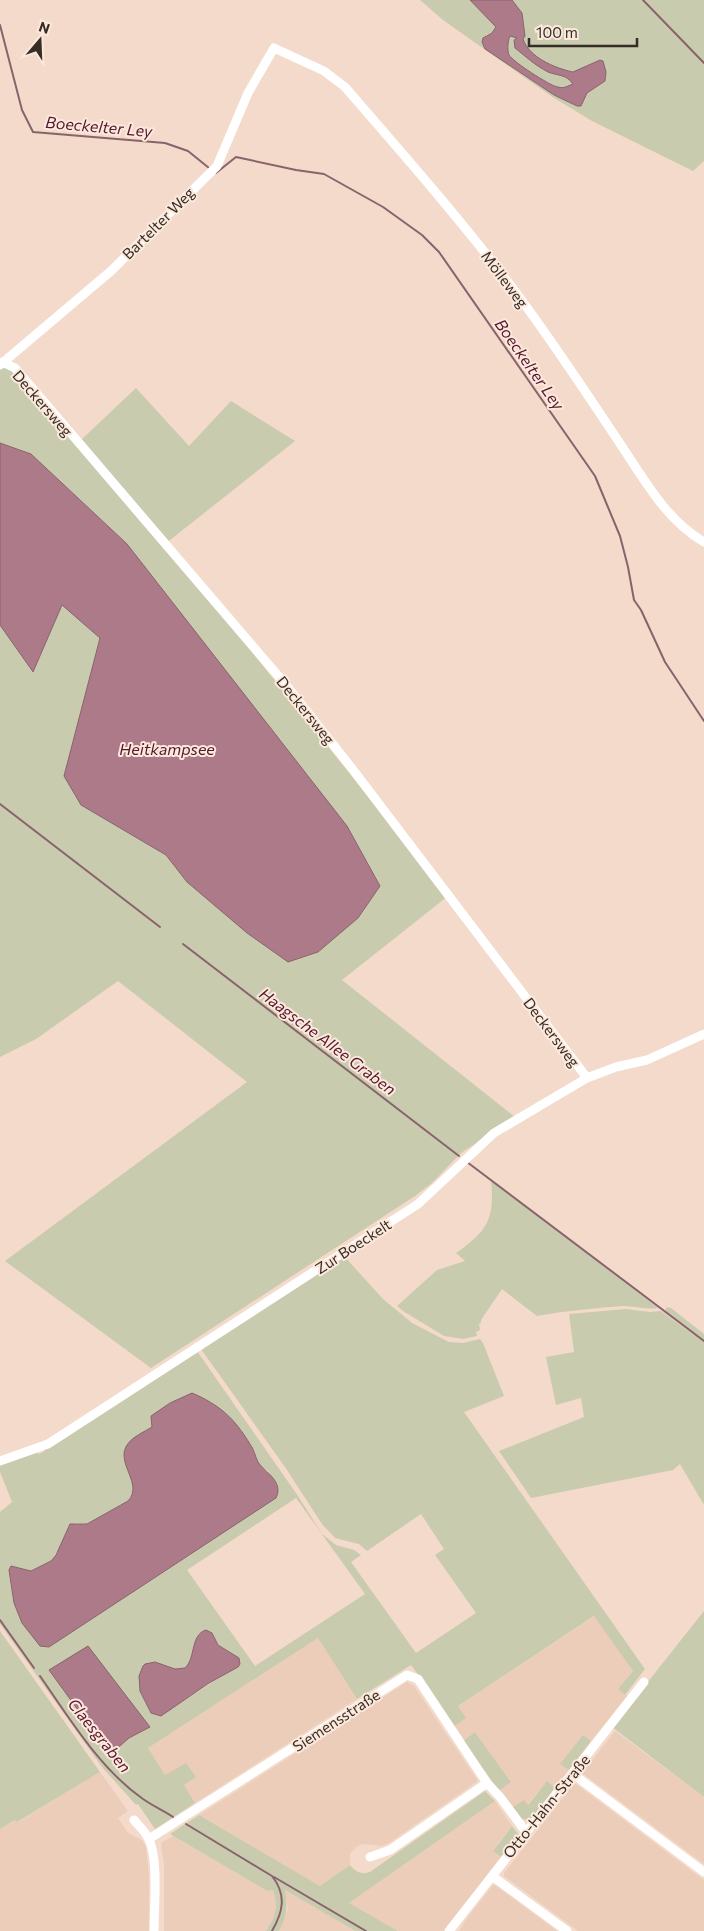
<svg xmlns="http://www.w3.org/2000/svg" width="704" height="1931" font-family="Commissioner,sans-serif">
<rect width="100%" height="100%" fill="#f3dacb"/>
<path fill="#eccdb9" d="M595 1616 633 1671 618 1689 627 1696 591 1741 583 1735 561 1763 569 1770 555 1788 547 1781 527 1805 512 1808 499 1791 511 1782 475 1732 463 1741 453 1727 458 1706Z
M318 1638 357 1699 195 1803 184 1785 186 1763 165 1776 148 1748Z
M407 1682 414 1686 478 1781 389 1843 382 1846 362 1844 356 1847 350 1854V1865L320 1886 199 1815Z
M615 1731 704 1797V1864L582 1773Z
M100 1772 128 1811 118 1818 128 1833 142 1840 146 1847 149 1875V1931H0V1829L16 1820 18 1822Z
M576 1784 704 1880V1931H578L504 1876V1873L573 1785Z
M495 1801 512 1826 493 1850 501 1857 446 1931H398L349 1903Z
M173 1836 267 1891 273 1889 277 1906 276 1912 266 1931H164V1865L161 1843Z
M493 1885H495L557 1931H459L467 1918Z
M285 1890 355 1931H279L288 1909Z"/>
<path fill="#c9cbae" fill-rule="evenodd" d="M420 0H470L497 27 492 33 486 35V49L554 95 577 106 592 65C584 75 577 84 565 88 557 90 511 62 509 54 507 49 509 43 508 38L509 36 518 38 525 36 522 13 512 0H704V161L693 171 592 121 551 96 443 20Z
M0 359 10 363 81 440 136 388 189 446 231 401 295 441 165 544 448 896 342 980 515 1117 461 1153 432 1183 415 1196 151 1368 5 1261 247 1082 118 981 36 1039 0 1057V625L32 672 62 605 100 638 65 776 81 805 166 855 187 882 247 933 288 962 318 952 224 670 127 544 31 454 0 443Z
M491 1180 658 1308C646 1310 635 1306 623 1306 594 1308 565 1311 537 1316L502 1289 481 1320V1323L479 1324 480 1330 476 1332 477 1336 463 1339 444 1336 403 1311 397 1306 437 1270 465 1261 456 1253C487 1231 495 1220 491 1180Z
M344 1256 383 1299 412 1323 449 1342 463 1343 480 1339 483 1343 504 1396 464 1412 645 1669 625 1695 618 1689 633 1671 594 1616 458 1706 466 1718 453 1727 442 1708 411 1665 357 1699 318 1638 148 1748 165 1775 186 1763 196 1777 184 1785 195 1803 155 1829 138 1804 136 1805 102 1767 0 1624V1512L12 1502 0 1472V1464L36 1452 39 1454 45 1451 44 1449 197 1351 298 1496 322 1534 336 1545 354 1550 361 1555 351 1562 416 1653 476 1613 435 1555 444 1549 421 1514 367 1551 359 1544 335 1538 322 1524 285 1467 201 1349ZM192 1393 245 1437 252 1446 259 1463 269 1472 278 1493 276 1498 49 1647 14 1603 9 1570 12 1566 31 1571 51 1561 75 1523 87 1524 128 1501C140 1488 125 1468 124 1453L140 1434 153 1427 152 1416 170 1403ZM296 1498 365 1594 255 1666 187 1570ZM212 1633 218 1645 240 1660 229 1671 182 1702 151 1713 140 1691V1676L143 1666 145 1664 155 1662 175 1669 185 1668 190 1663 197 1637ZM49 1670 113 1680 150 1727 107 1750Z
M667 1307 671 1308 704 1334V1505L680 1464 673 1470 531 1498 499 1451 584 1417 581 1398 556 1405 546 1357 574 1352 569 1314 626 1309 650 1312 661 1311 699 1339 665 1311Z
M704 1611V1797L612 1727Z
M0 1631 100 1772 17 1822 15 1820 0 1829Z
M475 1732 511 1782 499 1791 463 1741Z
M583 1735 591 1741 569 1770 560 1764Z
M547 1781 555 1788 530 1820 521 1819 512 1808 524 1800 528 1805Z
M485 1791 495 1801 349 1903 398 1931H355L285 1890C288 1907 287 1916 279 1931H266C276 1914 279 1909 273 1890L267 1891 170 1834 199 1815 320 1886 350 1865C355 1872 362 1875 370 1872Z
M512 1826 519 1835 501 1857 493 1851Z"/>
<path fill="#ac7a89" stroke="#89636c" fill-rule="evenodd" d="M470 0H512L522 13 525 36 523 39C529 57 554 68 573 72L600 60 603 61 606 72 605 81 587 93 581 106H577L554 95 485 49 482 42 483 38 492 33 496 27ZM510 36 517 38 514 40 515 48C525 56 536 66 548 72 558 76 566 74 573 84 567 86 564 89 558 87 550 86 512 61 509 55 507 50 508 40 510 36Z
M0 443 31 454 127 544 347 826 380 886 358 918 318 952 288 962 247 933 187 882 166 855 81 805 64 776 100 638 62 605 33 672 0 625Z
M192 1393C220 1405 234 1418 250 1444 254 1449 255 1456 258 1462 266 1473 284 1482 276 1498L49 1647 40 1646 22 1623 14 1603 9 1570 11 1566 31 1571 51 1561 56 1555 70 1524H87L128 1501C144 1484 115 1463 127 1445 132 1437 144 1432 152 1427L151 1416 170 1403Z
M206 1630 212 1633 218 1645 239 1658 240 1664 238 1667 209 1683 161 1716 151 1713 140 1691 139 1676 143 1666 145 1664 155 1662 175 1669 185 1668C196 1658 190 1635 206 1630Z
M88 1646 150 1727 129 1738 114 1751 107 1750 49 1670Z"/>
<g fill="none" stroke-linecap="round" stroke-linejoin="round">
<path stroke="#89636c" stroke-width="2" d="M643 0 704 63
M0 25 22 110 33 132 165 143 188 151 209 168
M216 173 236 157 296 170 324 174 383 207 422 235 439 252 595 476 620 536 628 567 634 600 641 610 665 662 704 721
M0 804 160 927
M183 944 459 1156
M467 1162 704 1341
M0 1620 34 1668
M40 1676C70 1719 100 1769 143 1799 153 1806 164 1811 173 1817
M186 1824 272 1876C287 1895 283 1912 272 1931
M274 1877 366 1931"/>
<path stroke="#fff" stroke-width="9" d="M2 362 15 368 286 685 354 771 587 1078
M0 365 111 271 217 166 248 93 274 48 324 71 345 87C403 154 461 220 514 290 551 339 585 391 619 442 644 479 665 519 704 542
M0 1461 48 1444 418 1204 494 1133 587 1078 616 1067 647 1060 704 1034
M573 1774 704 1872
M134 1820C139 1826 145 1831 148 1838 159 1857 154 1908 154 1931
M149 1839 407 1675 418 1679 487 1783 500 1797 526 1832
M370 1857 390 1850 487 1783
M492 1876 567 1931
M449 1931 644 1682"/>
</g>
<g text-anchor="middle" dominant-baseline="central" stroke-width="4" stroke-linejoin="round" paint-order="stroke">
<g font-size="15" fill="#372d27" stroke="#fce9dc">
<text transform="translate(158 223) rotate(-45)">Bartelter Weg</text>
<text transform="translate(505 279) rotate(53)">Mölleweg</text>
<text transform="translate(43 403) rotate(49)">Deckersweg</text>
<text transform="translate(306 710) rotate(51)">Deckersweg</text>
<text transform="translate(552 1032) rotate(53)">Deckersweg</text>
<text transform="translate(353 1246) rotate(-33)">Zur Boeckelt</text>
<text transform="translate(336 1720) rotate(-33)">Siemensstraße</text>
<text transform="translate(546 1806) rotate(-51)">Otto-Hahn-Straße</text>
</g>
<g font-size="16" font-style="italic" fill="#561831" stroke="#fce9dc">
<text transform="translate(99 126) rotate(5)">Boeckelter Ley</text>
<text transform="translate(530 364) rotate(55)">Boeckelter Ley</text>
<text x="167" y="748">Heitkampsee</text>
<text transform="translate(328 1041) rotate(37)">Haagsche Allee Graben</text>
<text transform="translate(100 1735) rotate(51)">Claesgraben</text>
</g>
</g>
<g transform="translate(40 40) rotate(19)" stroke="#fce9dc" stroke-width="4" paint-order="stroke">
<path d="M0-4L9 19L0 12L-9 19Z" fill="#372d27"/>
<text y="-8" font-size="14" font-weight="bold" text-anchor="middle" fill="#372d27">N</text>
</g>
<path d="M529 38v8h108v-8" fill="none" stroke="#372d27" stroke-width="2.5"/>
<text x="536" y="38" font-size="15" fill="#372d27" stroke="#fce9dc" stroke-width="4" paint-order="stroke">100 m</text>
</svg>
